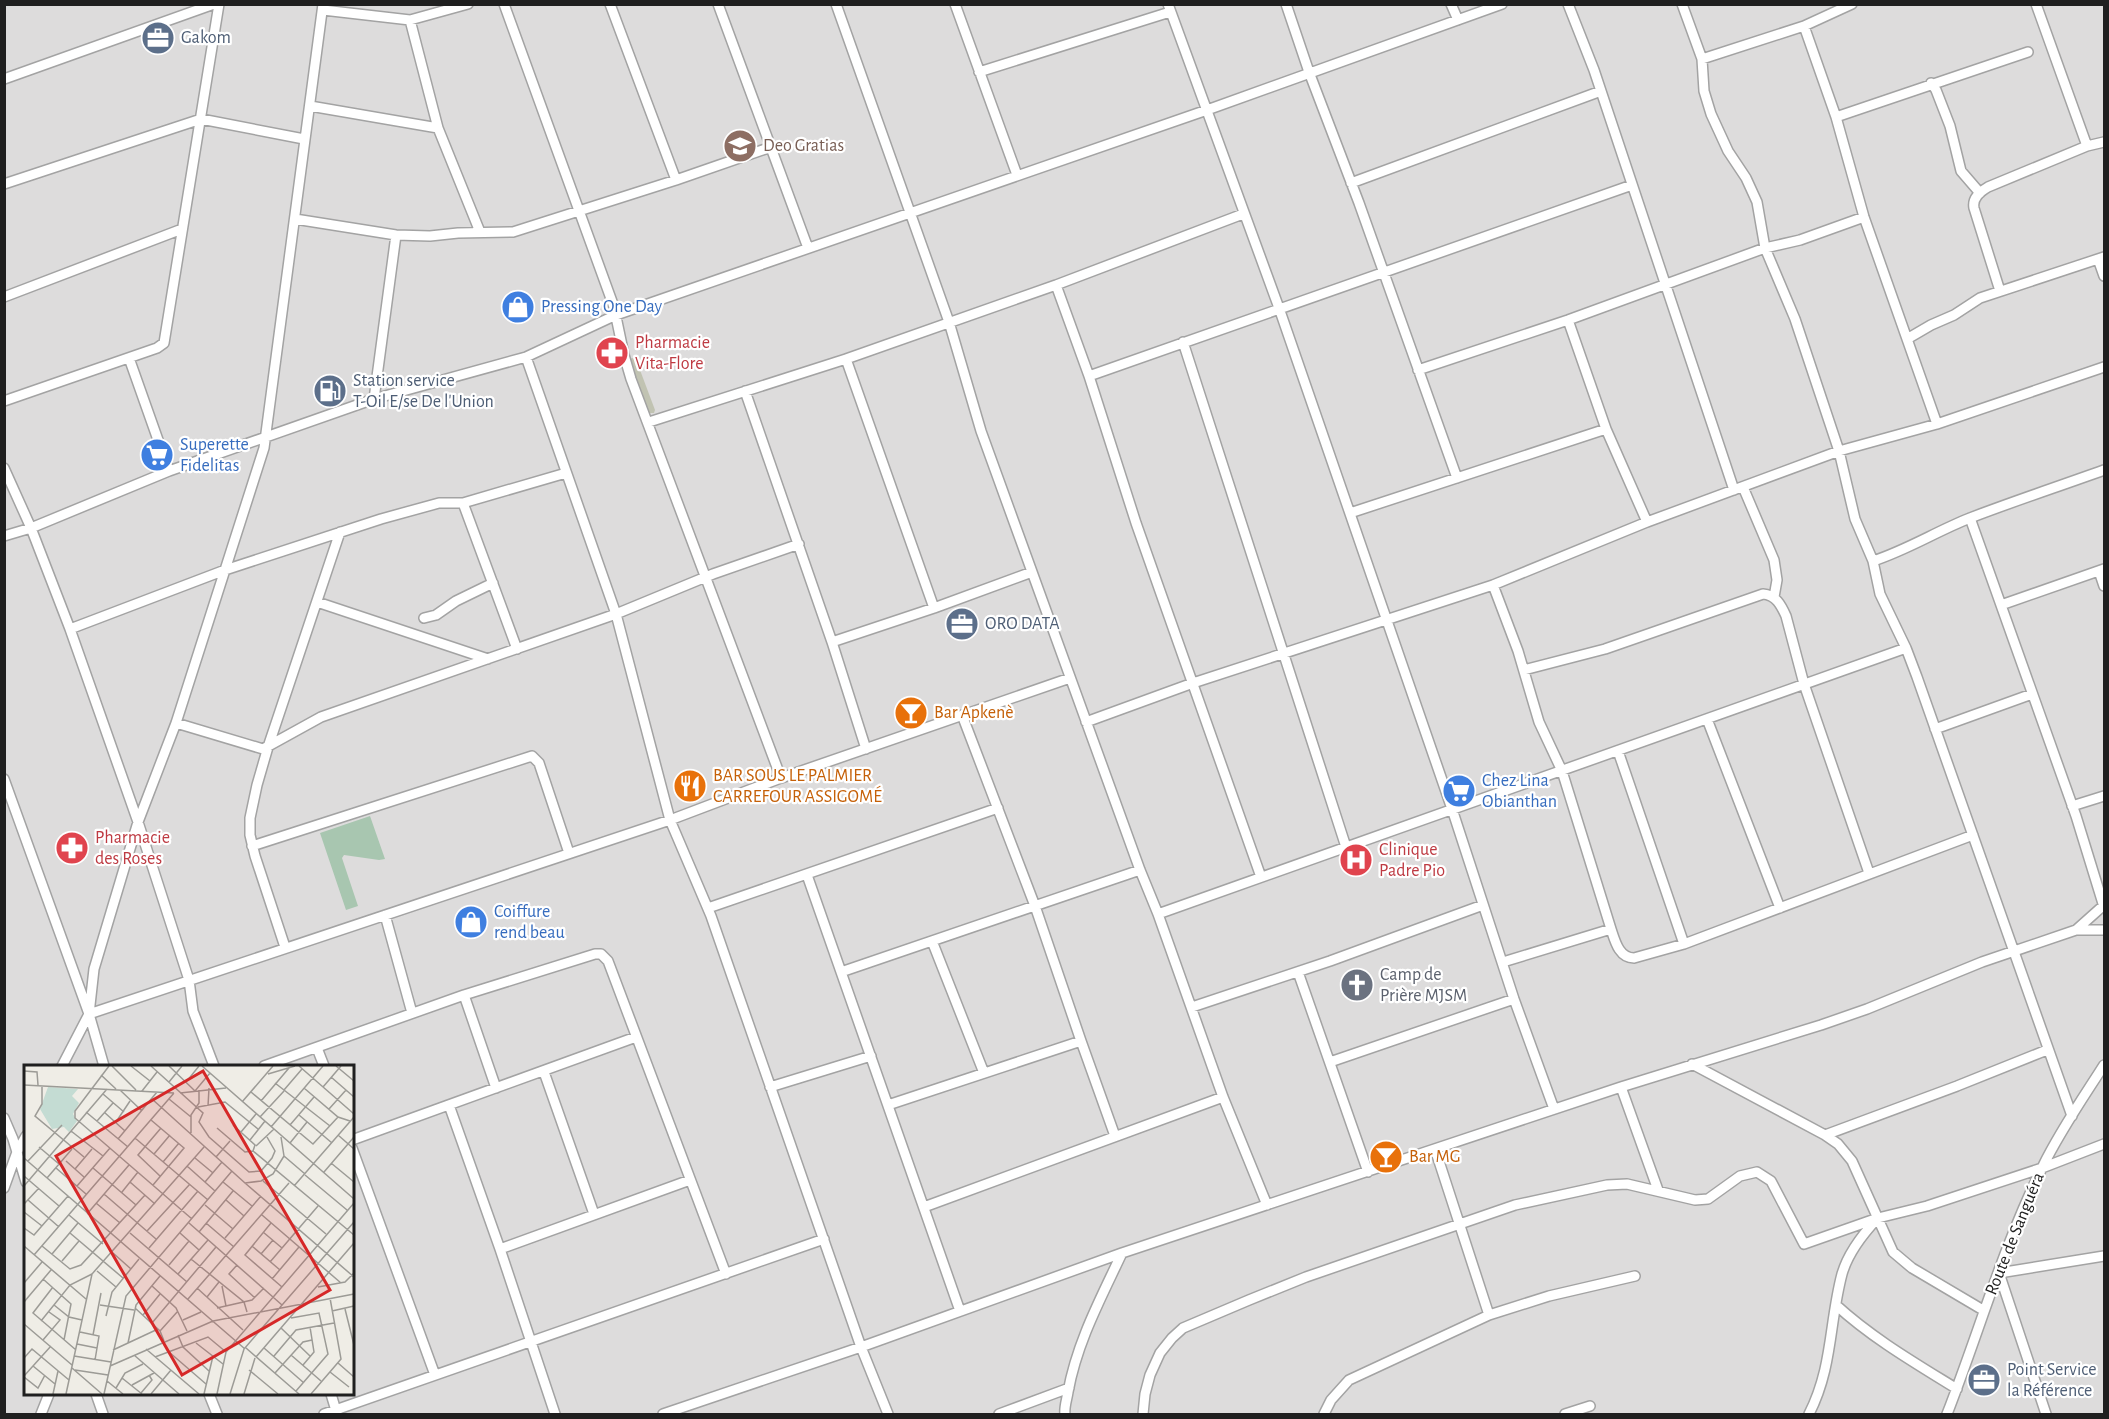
<svg xmlns="http://www.w3.org/2000/svg" width="2109" height="1419" font-family="'Alegreya Sans',sans-serif">
<rect width="100%" height="100%" fill="#efede6"/>
<path fill="#dddcdc" fill-rule="evenodd" d="M5 5H2104V1414H5ZM26 1066H352V1394H26Z"/>
<path fill="#c1c3b2" d="M633 358 637 362 655 410 654 413H649L643 403 629 359Z"/>
<path fill="#a8c6b0" d="M370 816 385 859 379 860 344 855 342 858 358 906 346 910 320 833Z"/>
<g fill="none" stroke-linecap="round" stroke-linejoin="round">
<defs>
<path id="minor" d="M504 4 614 307 624 355 631 379 781 778
M610 4 676 180
M718 4 808 248
M836 4 949 322 981 431 1140 870 1158 914 1223 1097 1267 1205
M955 4 1017 175
M1168 4 1279 308 1452 809 1514 999 1554 1109
M1286 4 1309 72 1359 203 1457 478
M1451 4 1458 20
M1568 4 1594 70 1734 490
M1682 4 1702 59 1704 91 1711 114 1728 151 1746 178 1757 202 1765 248 1795 319 1839 451 1855 519 1873 561 1880 594 1906 648 1917 677 2072 1116
M2036 4 2087 146
M323 10 410 20 468 4
M410 20 438 128 480 232
M1804 26 1836 117 1864 217 1937 424
M1702 59 1804 26 1852 4
M979 72 1170 12
M4 79 214 4
M1931 83 1936 90 1950 126 1961 171 1980 193
M310 106 438 128
M1836 117 2028 52
M1351 183 1601 91
M4 184 201 119 304 139
M295 219 396 235 430 236 458 233 513 232 676 180 771 147
M2098 259 2104 276
M1056 285 1089 376 1136 523 1261 877
M2000 291 1974 208C1972 198 1980 192 1988 187L2087 146 2104 142
M4 297 182 229
M1568 320 1606 429 1647 522
M1907 339 1931 325 1954 315 1980 298 2104 257
M1183 342 1346 847
M526 357 616 614 670 820 711 916 861 1347 888 1414
M129 358 169 471
M846 359 934 608
M1418 370 1568 320 1765 248 1800 240 1864 217
M1089 376 1632 185
M745 391 832 642 866 749
M374 399 396 235
M4 401 157 348 164 343 219 4
M649 422 846 359 1056 285 1243 214
M4 468 31 528 70 629 138 822 189 980 193 1011 214 1066
M1743 487 1774 560 1777 580 1774 597
M463 503 517 649
M1350 513 1606 429
M1970 518 2076 816 2104 907
M4 536 31 528 169 471 374 399 526 357 616 315 1207 110 1502 4
M1873 561C1907 550 1937 531 1970 518 2014 501 2060 486 2104 470
M2099 571 2104 586
M1493 585 1518 651 1539 722 1562 771 1611 929C1615 941 1619 958 1634 958L1684 944 1973 835
M317 602 488 659
M2001 605 2104 569
M424 618 436 615 456 601 493 583
M70 629 225 570 381 519 439 503H463L566 473
M832 642 934 608 1032 572
M1524 670 1605 649 1763 594C1776 595 1781 605 1786 616L1804 684 1869 873
M962 715 1035 906 1081 1041 1115 1136
M1707 719 1780 908
M1086 722 1193 683 1493 585 1647 522 1839 451 1937 424 2104 367
M176 723 263 749 321 717 616 614 713 574 799 544
M1935 729 2032 694
M1618 751 1684 944
M4 779 89 1014 104 1066
M2072 806 2104 796
M252 846 532 756 539 763 569 853
M807 875 960 1311
M708 908 998 808
M1158 914 1906 648
M385 915 412 1013
M2076 930 2104 905
M932 941 984 1073
M285 947 255 856 250 835V818L257 785 268 747 340 532
M1503 962 1611 929
M841 972 1140 870
M1298 972 1368 1172
M464 995 496 1088
M1192 1007 1330 961 1483 905
M89 1014 670 820 781 778 1070 678
M317 1048 324 1066
M1330 1062 1514 999
M1692 1064 1825 1135 1838 1144 1852 1161 1893 1252 1912 1268 1983 1310
M62 1066 89 1014 94 969 138 822 176 723 264 448 323 4
M264 1066 464 995 595 954H601L608 961 726 1274
M544 1072 594 1214
M770 1087 871 1056
M1621 1087 1658 1190
M449 1105 500 1249 555 1414
M888 1105 1081 1041
M4 1118 13 1139 26 1182
M1825 1135 1957 1086 2047 1050
M352 1140 636 1037
M352 1148 435 1375
M1435 1149 1489 1315
M4 1188 17 1152 26 1136
M924 1207 1223 1097
M500 1249 690 1180
M1836 1305C1872 1338 1915 1363 1957 1389
M96 1394 103 1414
M209 1394 217 1414
M331 1394 337 1414
M41 1414 49 1394
M324 1414 824 1239
M663 1414 861 1347 1122 1253
M999 1414 1069 1388
M1065 1414C1064 1407 1067 1399 1068 1392 1077 1342 1101 1298 1122 1253L1621 1087 1821 1025 1867 1009 1982 962 2076 930H2104
M1143 1414 1145 1394 1150 1375 1160 1353 1172 1338 1183 1328 1249 1300 1306 1277 1515 1205 1607 1185 1627 1184 1695 1200 1708 1199 1740 1176 1757 1172 1771 1181 1804 1244 1878 1218 1927 1206 2042 1168 2104 1144
M1324 1414 1331 1400 1349 1380 1489 1315 1549 1296 1635 1276
M1565 1414 1590 1406
M1809 1414C1833 1367 1829 1323 1842 1274 1848 1253 1862 1235 1877 1219
M1947 1414C1979 1332 2003 1246 2043 1166 2060 1131 2083 1098 2104 1065
M2046 1414 1999 1273 2104 1256"/>
</defs>
<use href="#minor" stroke="#a3a3a3" stroke-width="12"/>
<use href="#minor" stroke="#fff" stroke-width="9"/>
</g>
<defs>
<symbol id="office-disc" viewBox="-11 -11 22 22"><circle r="9.5" fill="#5c6f8a" stroke="#fff"/><path d="M-6-3h4V-5.5h4V-3h4V5H-6ZM-1-4.5V-3h2v-1.5ZM-6 0V1H6V0Z" fill="#fff"/></symbol>
<symbol id="school-disc" viewBox="-11 -11 22 22"><circle r="9.5" fill="#8d6e63" stroke="#fff"/><path d="M0-5L7-2L0 1L-7-2ZM-4 1L0 2.5L4 1V4Q0 6-4 4Z" fill="#fff"/></symbol>
<symbol id="shop-disc" viewBox="-11 -11 22 22"><circle r="9.5" fill="#3f7fe0" stroke="#fff"/><path d="M-5-2.5h2.3a2.7 3.5 0 0 1 5.4 0H5L5.5 6h-11ZM-1.5-2.5h3a1.5 2.3 0 0 0-3 0Z" fill="#fff"/></symbol>
<symbol id="pharmacy-disc" viewBox="-11 -11 22 22"><circle r="9.5" fill="#e0444e" stroke="#fff"/><path d="M-2-6h4v4h4v4h-4v4h-4v-4h-4v-4h4Z" fill="#fff"/></symbol>
<symbol id="fuel-disc" viewBox="-11 -11 22 22"><circle r="9.5" fill="#5c6f8a" stroke="#fff"/><path d="M-5.5-6h7V0h2V4h1.3V-2.5L3-4.5l.8-.8L6-3V5H2.5V1h-1V6h-7ZM-4.2-4.7v3.2H.2V-4.7Z" fill="#fff"/></symbol>
<symbol id="supermarket-disc" viewBox="-11 -11 22 22"><circle r="9.5" fill="#3f7fe0" stroke="#fff"/><path d="M-6-5.5h2.5l.6 2H6L4.5 2H-2.5L-4.4-4H-6ZM-1.5 3.2a1.3 1.3 0 1 0 .1 0ZM3 3.2a1.3 1.3 0 1 0 .1 0Z" fill="#fff"/></symbol>
<symbol id="bar-disc" viewBox="-11 -11 22 22"><circle r="9.5" fill="#e8710a" stroke="#fff"/><path d="M-6-5H6L.8 .8V4.5H3.5V6h-7V4.5H-.8V.8Z" fill="#fff"/></symbol>
<symbol id="restaurant-disc" viewBox="-11 -11 22 22"><circle r="9.5" fill="#e8710a" stroke="#fff"/><path d="M-5-6h1v4h1v-4h1v4h1v-4h1v5L-1.5 .5V6h-2V.5L-5-1ZM5-6V6H3V1.5H1.5Q1.5-4 5-6Z" fill="#fff"/></symbol>
<symbol id="hospital-disc" viewBox="-11 -11 22 22"><circle r="9.5" fill="#e0444e" stroke="#fff"/><path d="M-5-5h3v3.5h4V-5h3V5h-3V1.5h-4V5h-3Z" fill="#fff"/></symbol>
<symbol id="church-disc" viewBox="-11 -11 22 22"><circle r="9.5" fill="#6b7280" stroke="#fff"/><path d="M-1.2-6h2.4v3.5h3.3v2.4h-3.3V6h-2.4V-.1h-3.3v-2.4h3.3Z" fill="#fff"/></symbol>
</defs>
<g fill-rule="evenodd">
<use href="#office-disc" x="139" y="19" width="38" height="38"/>
<use href="#school-disc" x="721" y="127" width="38" height="38"/>
<use href="#shop-disc" x="499" y="288" width="38" height="38"/>
<use href="#pharmacy-disc" x="593" y="334" width="38" height="38"/>
<use href="#fuel-disc" x="311" y="372" width="38" height="38"/>
<use href="#supermarket-disc" x="138" y="436" width="38" height="38"/>
<use href="#office-disc" x="943" y="605" width="38" height="38"/>
<use href="#bar-disc" x="892" y="694" width="38" height="38"/>
<use href="#restaurant-disc" x="671" y="767" width="38" height="38"/>
<use href="#supermarket-disc" x="1440" y="772" width="38" height="38"/>
<use href="#pharmacy-disc" x="53" y="829" width="38" height="38"/>
<use href="#hospital-disc" x="1337" y="841" width="38" height="38"/>
<use href="#shop-disc" x="452" y="903" width="38" height="38"/>
<use href="#church-disc" x="1338" y="966" width="38" height="38"/>
<use href="#bar-disc" x="1367" y="1138" width="38" height="38"/>
<use href="#office-disc" x="1965" y="1361" width="38" height="38"/>
</g>
<g text-anchor="middle" dominant-baseline="central" stroke-width="4.5" stroke-linejoin="round" paint-order="stroke">
<g font-size="18" fill="#4e5e75" stroke="#fff" text-anchor="start">
<text x="181" y="38">Gakom</text>
<text x="353" y="381">Station service<tspan x="353" dy="21">T-Oil E/se De l'Union</tspan></text>
<text x="985" y="624">ORO DATA</text>
<text x="2007" y="1370">Point Service<tspan x="2007" dy="21">la Référence</tspan></text>
</g>
<g font-size="18" fill="#785e54" stroke="#fff" text-anchor="start">
<text x="763" y="146">Deo Gratias</text>
</g>
<g font-size="18" fill="#366cbe" stroke="#fff" text-anchor="start">
<text x="541" y="307">Pressing One Day</text>
<text x="180" y="445">Superette<tspan x="180" dy="21">Fidelitas</tspan></text>
<text x="1482" y="781">Chez Lina<tspan x="1482" dy="21">Obianthan</tspan></text>
<text x="494" y="912">Coiffure<tspan x="494" dy="21">rend beau</tspan></text>
</g>
<g font-size="18" fill="#be3a42" stroke="#fff" text-anchor="start">
<text x="635" y="343">Pharmacie<tspan x="635" dy="21">Vita-Flore</tspan></text>
<text x="95" y="838">Pharmacie<tspan x="95" dy="21">des Roses</tspan></text>
<text x="1379" y="850">Clinique<tspan x="1379" dy="21">Padre Pio</tspan></text>
</g>
<g font-size="18" fill="#c56008" stroke="#fff" text-anchor="start">
<text x="934" y="713">Bar Apkenè</text>
<text x="713" y="776">BAR SOUS LE PALMIER<tspan x="713" dy="21">CARREFOUR ASSIGOMÉ</tspan></text>
<text x="1409" y="1157">Bar MG</text>
</g>
<g font-size="18" fill="#5b616d" stroke="#fff" text-anchor="start">
<text x="1380" y="975">Camp de<tspan x="1380" dy="21">Prière MJSM</tspan></text>
</g>
<g font-size="18" fill="#1f1f1f" stroke="#fff">
<text transform="translate(2015 1234) rotate(-68)">Route de Sanguéra</text>
</g>
</g>
<g transform="translate(24 1065)">
<rect width="330" height="330" fill="#efede6"/>
<path d="M24 22 54 24 48 31 55 38 49 49 53 56 45 67 40 62 28 64 16 44Z" fill="#c4dcd3"/>
<path fill="none" stroke="#9c9b96" stroke-width="1.5" d="M85 1 51 46V53L168 154M88 1 112 25M107 1 126 16M127 1 179 48 175 57 185 72 225 107 237 106 248 93 251 86 243 72M145 1 171 26 186 8M178 1 330 134M275 1 330 49M312 1 330 16M0 6 13 7 14 20M244 9 271 1M77 10 92 24M307 12 330 32M163 16 175 1M145 17 158 1M251 18 306 61M0 20 150 28M18 21V39L11 51 60 92M299 22 317 1M280 23 314 52 326 56M96 25 118 46M260 25 278 4M118 26 133 7M227 27 289 79 314 52M156 28 202 23M79 29 100 47M128 34 221 118 237 116 249 109 260 91 257 72M145 34 167 52M237 36 265 3M218 37 249 1M184 41 185 23M174 42 201 37 234 64M305 44 322 25M62 47 104 82M80 47 101 66M275 50 308 78M236 52 260 26M127 55 160 83 129 120M73 56 89 38M92 57 106 36M266 60 290 32M247 62 299 1M193 63 221 87 229 86 231 80 209 60M47 66 79 91M217 67 232 49M167 68V50L175 38V25M314 70 330 84M111 73 184 135M94 74 133 27M226 75 241 56M266 78 283 57M232 81 250 64M15 82 35 99M229 86 330 170M130 89 146 70M260 91 281 109M192 92 206 76M0 93 221 284M171 93 189 108M4 96 38 60M42 96 60 112M139 97 155 78M307 98 330 117M163 101 191 126M32 103 62 129M69 103 112 140M51 104 68 84M300 107 330 72M281 110 323 145M0 111 35 141M136 111 114 90 137 63M23 113 48 84M239 116 302 169M106 117 131 139M181 117 198 97M199 117 228 141M221 118 330 212M0 121 83 24M53 121 86 83M270 121 330 52M98 127 114 107M80 129 132 174M4 135 35 162M202 135 220 151M72 138 96 158M0 139 15 123M181 140 209 164M0 147 18 161M63 149 105 100M45 150 79 179M238 150 317 218M165 158 258 240M182 158 210 182M247 158 221 190 258 222M0 163 10 170 44 131M123 166 166 119M175 167 209 126M239 167 258 183M46 168 99 213M106 168 163 217M156 168 175 185M201 173 237 131M0 181 62 234M18 181 46 204 57 200 121 130M228 181 256 205M125 183 174 126M89 188 107 204M28 189 54 158M237 189 249 175M10 190 150 28M167 194 220 237 223 247M38 196 55 176M246 197 294 141M145 200 165 176M213 200 205 209 231 233M73 206 92 222M154 209 184 175M19 214 47 239 40 275M248 214 275 182M0 218 18 197M128 221 152 243 163 266M198 221 202 241M29 222 9 248 52 285M294 222 321 217 330 208M173 223 219 265M183 232 195 217M164 234 265 118M0 237 27 205M30 240 45 252 58 255M76 240 110 245M111 243 136 266 140 276M193 243 228 235 240 223M321 244 330 280M308 246 330 241M119 250 136 229M82 251 88 227 115 194M267 253 295 248 304 289 272 326M159 255 177 247M17 256 46 220 68 209M128 258 192 182M0 259 48 300M257 263 286 291M136 266 154 246M56 267 75 271 71 295M69 270 77 228M154 270 159 282 185 306M19 275 36 255 25 247M104 278 112 240 136 211M172 278 199 299M53 279 73 283M222 283 275 329M240 283 280 318M122 284 175 329M89 285 134 264M145 287 182 319M110 290 155 329M267 290 297 316M50 291 87 297M250 291 272 265 310 258M131 292 184 272 202 287M232 292 330 178M0 293 8 284 45 315M314 298 330 312M279 300 290 287 286 262M9 301 31 319M86 301 189 256 330 229M48 303 78 329M51 305 84 310M225 305 254 329M306 307 325 322M251 308 279 277 288 275M0 311 27 281M0 312 14 323 21 310M98 313 118 329M83 316 99 329M108 320 130 308M92 323 101 308 119 299M117 328 128 315 125 310M29 329 34 306M42 329 68 209 180 82M80 329 102 231 208 106M127 329 147 305M180 329 189 291M193 329 202 287 330 138M206 329 220 284 330 157M220 329 231 293M287 329 317 294 306 233"/>
<path fill="#d62828" fill-opacity="0.15" stroke="#d62828" stroke-width="3" d="M179 6 306 225 158 310 32 91Z"/>
<rect width="330" height="330" fill="none" stroke="#1f1f1f" stroke-width="3"/>
</g>
<rect width="2109" height="1419" fill="none" stroke="#1f1f1f" stroke-width="12"/>
</svg>
